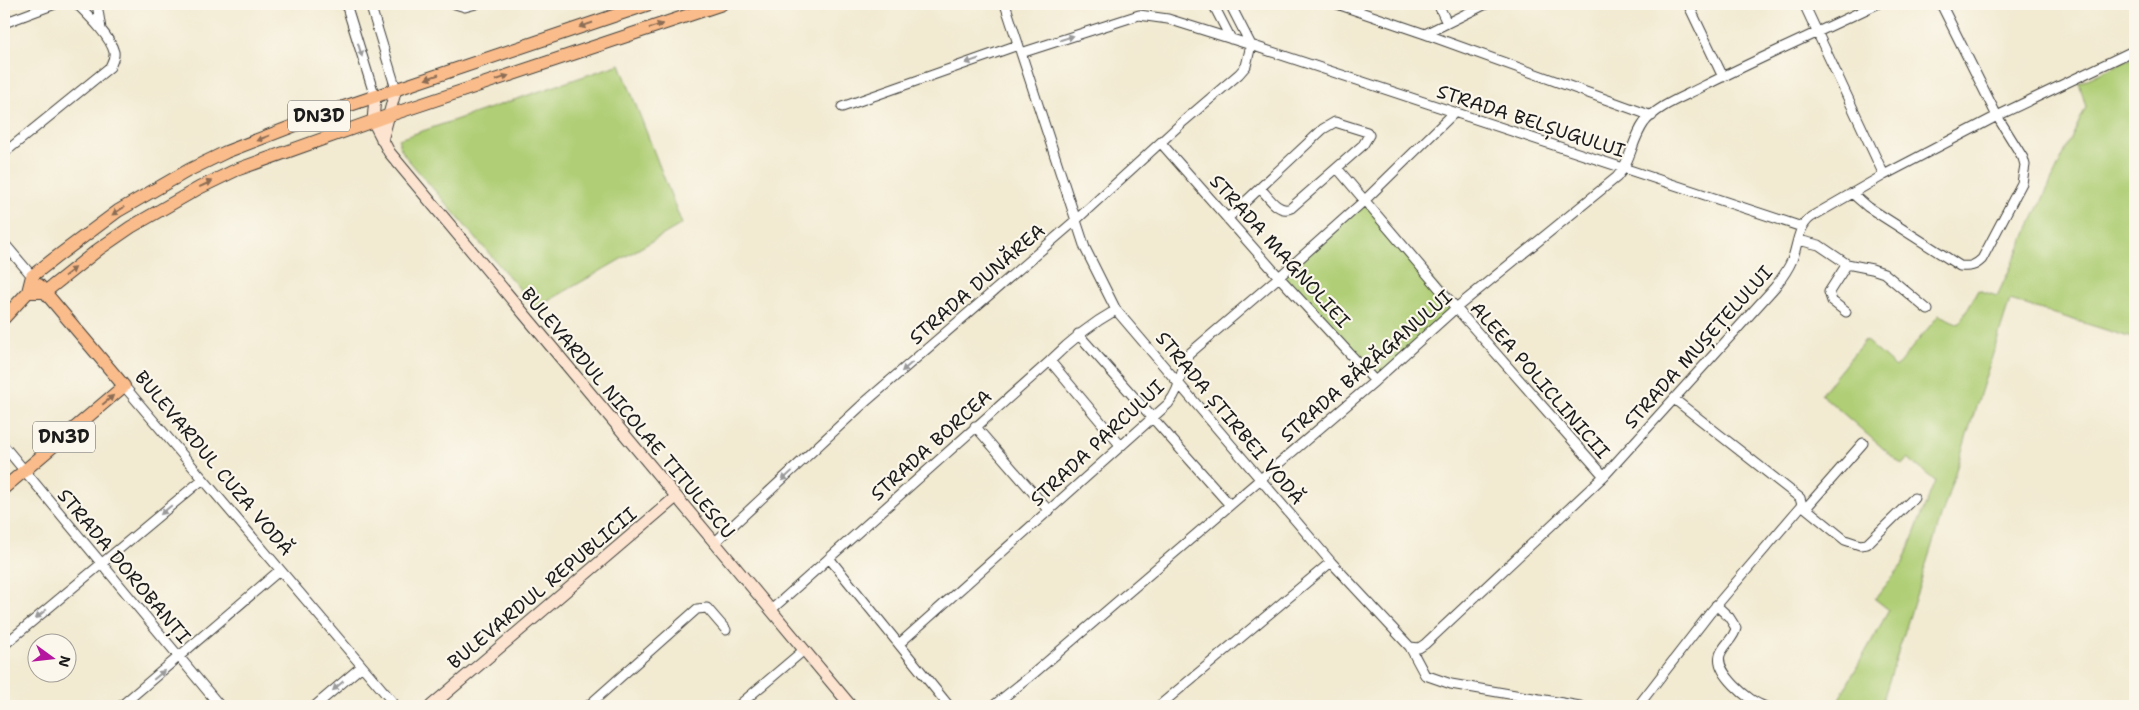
<svg xmlns="http://www.w3.org/2000/svg" width="2139" height="710" font-family="'Shantell Sans',sans-serif">
<rect width="100%" height="100%" fill="#fbf7ec"/>
<filter id="ink" filterUnits="userSpaceOnUse"><feTurbulence type="fractalNoise" baseFrequency=".02" numOctaves="2"/><feDisplacementMap in="SourceGraphic" scale="10" xChannelSelector="R" yChannelSelector="G"/><feConvolveMatrix kernelMatrix="1 2 1 2 8 2 1 2 1" color-interpolation-filters="sRGB"/></filter>
<filter id="wash" filterUnits="userSpaceOnUse"><feTurbulence type="fractalNoise" baseFrequency=".0096" numOctaves="4" result="noise"/><feDisplacementMap in="SourceGraphic" scale="20" xChannelSelector="R" yChannelSelector="G"/><feGaussianBlur stdDeviation="1.12" result="paint"/><feColorMatrix in="noise" values="0 0 0 0 0 0 0 0 0 0 0 0 0 0 0 0 0 1.4 0 .05"/><feComposite in="paint" operator="in"/></filter>
<g filter="url(#wash)">
<rect width="100%" height="100%" fill="#f2ead1"/>
<path fill="#afce75" stroke="#667548" d="M2135 57V339L2010 300 1881 706H1835L1889 610 1875 599 1902 565 1935 481 1908 458 1902 465 1821 394 1865 340 1896 367 1939 315 1959 324 1978 290 1997 296 2086 107 2079 83Z
M620 64 682 224 536 308 405 156 399 145V139Z
M1365 200 1456 308 1375 381 1279 277Z"/>
</g>
<g filter="url(#ink)">
<g fill="none" stroke-linecap="round" stroke-linejoin="round">
<defs>
<path id="street" d="M97 4 101 29
M346 4 375 97
M370 4 396 89
M455 4 465 7 476 4
M1005 4 1085 248 1116 310 1331 562 1410 647 1425 675 1451 684 1580 706
M1213 4 1231 39
M1337 4 1425 34 1652 116
M1438 4 1447 23
M1688 4 1723 77
M1804 4 1884 175
M4 23 55 4
M1425 34 1486 4
M1021 53 1139 15 1168 19 1251 45 1230 4
M842 107 1018 45
M1161 143 1279 277 1375 381
M4 153 110 67C112 62 115 58 114 52 110 36 89 16 77 4
M1337 168 1456 308 1604 476
M1852 193 1868 207 1960 266C1970 267 1975 266 1982 259L2022 183 2025 165 2023 158 1997 116 1941 4
M1228 218 1323 129 1335 122 1367 132 1369 135 1363 145 1291 208C1278 214 1268 196 1260 188
M1798 240 1819 245 1847 264 1872 269 1884 273 1928 310
M4 243 32 276
M1846 312 1832 301 1829 292 1847 264
M1078 334 1230 505
M1050 361 1121 446
M124 386 396 706
M1674 399 1800 498 1802 505 1845 540 1860 545 1867 544 1914 498
M975 426 1049 511
M4 446 220 706
M1806 508 1863 443
M714 543 863 404 1076 220 1184 121 1239 74 1246 66 1251 45 1802 227
M829 558 949 706
M1716 605 1729 617 1736 628C1734 639 1723 645 1720 655 1715 672 1749 702 1764 706
M771 610 1050 361C1071 340 1091 324 1116 310
M899 644 1168 404C1183 386 1178 373 1189 354L1279 277 1365 200 1454 113
M4 645 203 479
M1410 647 1419 648 1425 644 1604 476 1775 287C1782 278 1788 270 1792 260 1798 245 1797 228 1811 217L1884 175 1997 116 2135 50
M121 706 280 570
M315 706 362 666
M588 706 697 609 707 608 726 630
M738 706 804 650
M993 706 1033 674 1375 381 1456 308 1617 177C1631 161 1632 140 1644 123 1657 106 1683 97 1702 87 1759 58 1819 32 1877 4
M1159 706 1331 562
M1638 706 1710 613 1802 505"/>
<path id="secondary" d="M375 97 373 121 389 152 851 706
M382 140 396 89
M431 706 676 497"/>
<path id="primary" d="M28 292H45L99 249 131 227 199 188 236 170 390 115 722 4
M4 318 28 292 32 276 55 258 118 211 189 170 226 152 332 111 649 4
M4 488 124 386 39 285"/>
</defs>
<use href="#street" stroke="#3c3b37" stroke-width="11"/>
<use href="#secondary" stroke="#3c3b37" stroke-width="13"/>
<use href="#primary" stroke="#3c3b37" stroke-width="14"/>
<use href="#street" stroke="#fff" stroke-width="9"/>
<use href="#secondary" stroke="#fde4d1" stroke-width="11"/>
<use href="#primary" stroke="#fabc8b" stroke-width="12"/>
</g>
<defs><path id="oneway-solid" d="M-6-.8H1V-3.2L6.5 0L1 3.2V.8H-6Z" transform="scale(1.25)"/></defs>
<g fill="#8b6c54">
<use href="#oneway-solid" transform="translate(586 25) rotate(161)"/>
<use href="#oneway-solid" transform="translate(656 26) rotate(-18)"/>
<use href="#oneway-solid" transform="translate(432 77) rotate(161)"/>
<use href="#oneway-solid" transform="translate(502 78) rotate(-19)"/>
<use href="#oneway-solid" transform="translate(263 138) rotate(159)"/>
<use href="#oneway-solid" transform="translate(206 184) rotate(-25)"/>
<use href="#oneway-solid" transform="translate(118 211) rotate(146)"/>
<use href="#oneway-solid" transform="translate(70 272) rotate(-38)"/>
<use href="#oneway-solid" transform="translate(108 400) rotate(-40)"/>
</g>
<g fill="#999">
<use href="#oneway-solid" transform="translate(1067 38) rotate(-18)"/>
<use href="#oneway-solid" transform="translate(360 50) rotate(73)"/>
<use href="#oneway-solid" transform="translate(972 61) rotate(161)"/>
<use href="#oneway-solid" transform="translate(907 367) rotate(139)"/>
<use href="#oneway-solid" transform="translate(787 476) rotate(137)"/>
<use href="#oneway-solid" transform="translate(166 510) rotate(140)"/>
<use href="#oneway-solid" transform="translate(41 614) rotate(140)"/>
<use href="#oneway-solid" transform="translate(159 675) rotate(-40)"/>
<use href="#oneway-solid" transform="translate(338 686) rotate(139)"/>
</g>
</g>
<g text-anchor="middle" dominant-baseline="central" stroke-width="4.5" stroke-linejoin="round" paint-order="stroke">
<g fill="#fbf7ec" stroke="#5f5e5a" stroke-width="1">
<rect x="288" y="100.5" width="62" height="31" rx="4"/>
<rect x="33" y="421.5" width="62" height="31" rx="4"/>
</g>
<g font-size="18" font-weight="bold" fill="#1c1c1c">
<text x="319" y="116">DN3D</text>
<text x="64" y="437">DN3D</text>
</g>
<g font-size="19" fill="#1c1c1c" stroke="#fbf7ec">
<text transform="translate(1531 121) rotate(18)">STRADA BELȘUGULUI</text>
<text transform="translate(1280 251) rotate(48)">STRADA MAGNOLIEI</text>
<text transform="translate(977 284) rotate(-41)">STRADA DUNĂREA</text>
<text transform="translate(1698 347) rotate(-48)">STRADA MUȘEȚELULUI</text>
<text transform="translate(1366 366) rotate(-41)">STRADA BĂRĂGANULUI</text>
<text transform="translate(1540 380) rotate(49)">ALEEA POLICLINICII</text>
<text transform="translate(628 413) rotate(50)">BULEVARDUL NICOLAE TITULESCU</text>
<text transform="translate(1230 418) rotate(50)">STRADA ȘTIRBEI VODĂ</text>
<text transform="translate(1097 443) rotate(-43)">STRADA PARCULUI</text>
<text transform="translate(931 445) rotate(-42)">STRADA BORCEA</text>
<text transform="translate(214 463) rotate(50)">BULEVARDUL CUZA VODĂ</text>
<text transform="translate(124 566) rotate(50)">STRADA DOROBANȚI</text>
<text transform="translate(542 588) rotate(-40)">BULEVARDUL REPUBLICII</text>
</g>
</g>
<rect width="2139" height="710" fill="none" stroke="#fbf7ec" stroke-width="20"/>
<g transform="translate(52 658) rotate(105)"><circle r="24" fill="#fbf7ec" stroke="#a29f99"/>
<path d="M0-4L9 19L0 12L-9 19Z" fill="#b5179e"/>
<text y="-8" font-size="14" font-weight="bold" text-anchor="middle" fill="#1c1c1c">N</text>
</g>
</svg>
